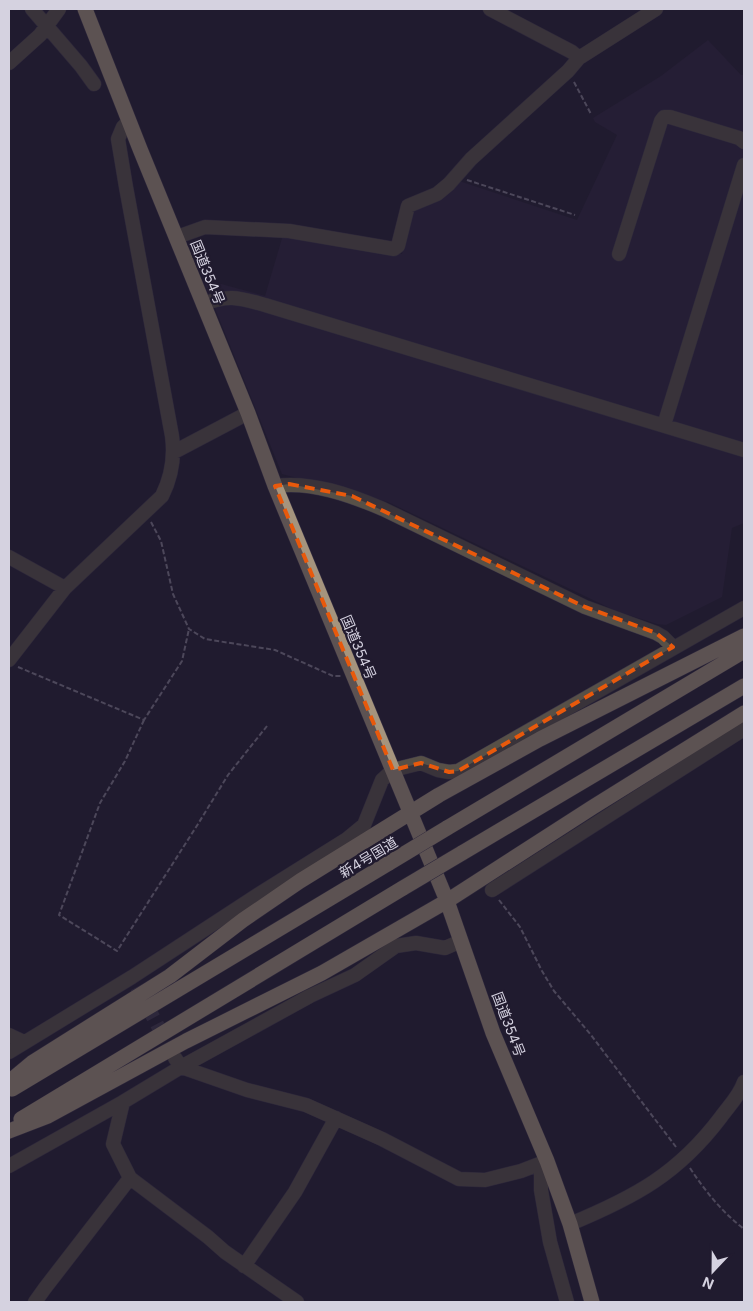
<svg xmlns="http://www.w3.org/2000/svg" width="753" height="1311" font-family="Inter,'Noto Sans JP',sans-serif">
<rect width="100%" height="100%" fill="#211b2f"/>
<path fill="#2a223c" d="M708 40 741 75H744V523L732 528 722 597 666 625 657 624 616 611 388 502 282 474 203 279 265 296 283 235 402 254 411 212 438 200 453 189 459 181 577 220 617 135 595 122 593 118 661 76Z"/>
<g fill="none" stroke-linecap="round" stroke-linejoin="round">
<path stroke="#3c364a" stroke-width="14" stroke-dasharray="14 7" stroke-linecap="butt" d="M137 987 175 1058"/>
<defs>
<path id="minor" d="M32 9 81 66 94 84
M490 9 572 52 579 58
M9 63 40 35 59 9
M177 237 205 227 289 231 394 249 398 246 408 206 437 194 449 184 471 159 568 71 579 58 656 9
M619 254 661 121 664 117H670L739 138 744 142
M203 304C230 294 239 298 265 305L744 450
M664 425 744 165
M174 452 248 413
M275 486C312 481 350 495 383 509L585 607 656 633 663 637 673 647
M9 557 65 588
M9 660 65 588 162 496C172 476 175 458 172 436L126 187 118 139 123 127 129 121
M492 890 744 729
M9 1035 24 1042
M9 1052 132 977 259 894 347 839 364 825 382 780 393 770 421 763 438 770 449 772 458 771 744 608
M175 1058 181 1067 247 1090 306 1105 382 1139 459 1179 485 1180 521 1171 547 1161
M123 1102 113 1144 130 1178 208 1237 225 1252 297 1302
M547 1161 541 1173V1190L550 1242 567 1302
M9 1166 123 1102 181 1067 310 996 355 975 396 946 416 943 445 948 461 941
M570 1224C635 1197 678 1174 721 1117 729 1106 740 1095 744 1082
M244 1266 295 1192 336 1118
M35 1302 45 1288 130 1178"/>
<path id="highway" d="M85 9 140 149 248 413 275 486 447 901 493 1033 547 1161 570 1224 592 1302
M447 828 744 651
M462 853 744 686
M9 1082 33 1062 170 976 243 920 300 881 439 795 540 739 744 636
M12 1089 389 863
M21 1119 403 888
M9 1131 48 1116 186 1041 322 973 447 901 593 807 744 713"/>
</defs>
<use href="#minor" stroke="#3a3548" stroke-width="15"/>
<use href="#highway" stroke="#3a3548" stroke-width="16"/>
<path stroke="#817d8e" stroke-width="2" stroke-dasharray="5 2.5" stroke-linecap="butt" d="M574 82 591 114
M467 180 575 215
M151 522 161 541 173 594 189 629 205 639 275 650 333 676H341
M18 667 144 720 182 661 189 629
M144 720 125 761 100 803 59 915 117 951 198 824 228 775 267 726
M499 900 520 927 542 971 554 991 591 1035 676 1147
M690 1168C705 1191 722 1212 744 1229"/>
<use href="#minor" stroke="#575047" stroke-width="14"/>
<use href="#highway" stroke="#a5947d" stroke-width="15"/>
<defs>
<path id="highway-bridge" d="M389 863 447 828
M403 888 462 853"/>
</defs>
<use href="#highway-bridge" stroke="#3a3548" stroke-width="16" stroke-linecap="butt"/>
<use href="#highway-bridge" stroke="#a5947d" stroke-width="15"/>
</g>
<path d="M0 0H753V1311H0ZM289 484 352 496 585 607 656 633 673 647 458 771 449 772 421 763 393 770 275 486Z" fill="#211b2f" fill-opacity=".55" fill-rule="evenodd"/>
<path fill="none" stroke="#e8590c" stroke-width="4" stroke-dasharray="10 6" stroke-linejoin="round" d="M289 484 352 496 585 607 656 633 673 647 458 771 449 772 421 763 393 770 275 486Z"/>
<g text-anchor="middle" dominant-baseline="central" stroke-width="4.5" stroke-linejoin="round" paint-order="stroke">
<g font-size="14" fill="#d5d2e0" stroke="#211b2f">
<text transform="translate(208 272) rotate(68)">国道354号</text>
<text transform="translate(359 647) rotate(67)">国道354号</text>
<text transform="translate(368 857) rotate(-31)">新4号国道</text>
<text transform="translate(509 1024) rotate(69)">国道354号</text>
</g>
</g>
<rect width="753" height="1311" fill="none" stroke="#d5d2e0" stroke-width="20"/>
<g transform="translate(713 1271) rotate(202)" stroke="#211b2f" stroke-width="4" paint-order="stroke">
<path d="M0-4L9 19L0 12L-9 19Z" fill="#d5d2e0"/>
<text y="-8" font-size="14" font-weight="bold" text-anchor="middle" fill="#d5d2e0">N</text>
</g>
</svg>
